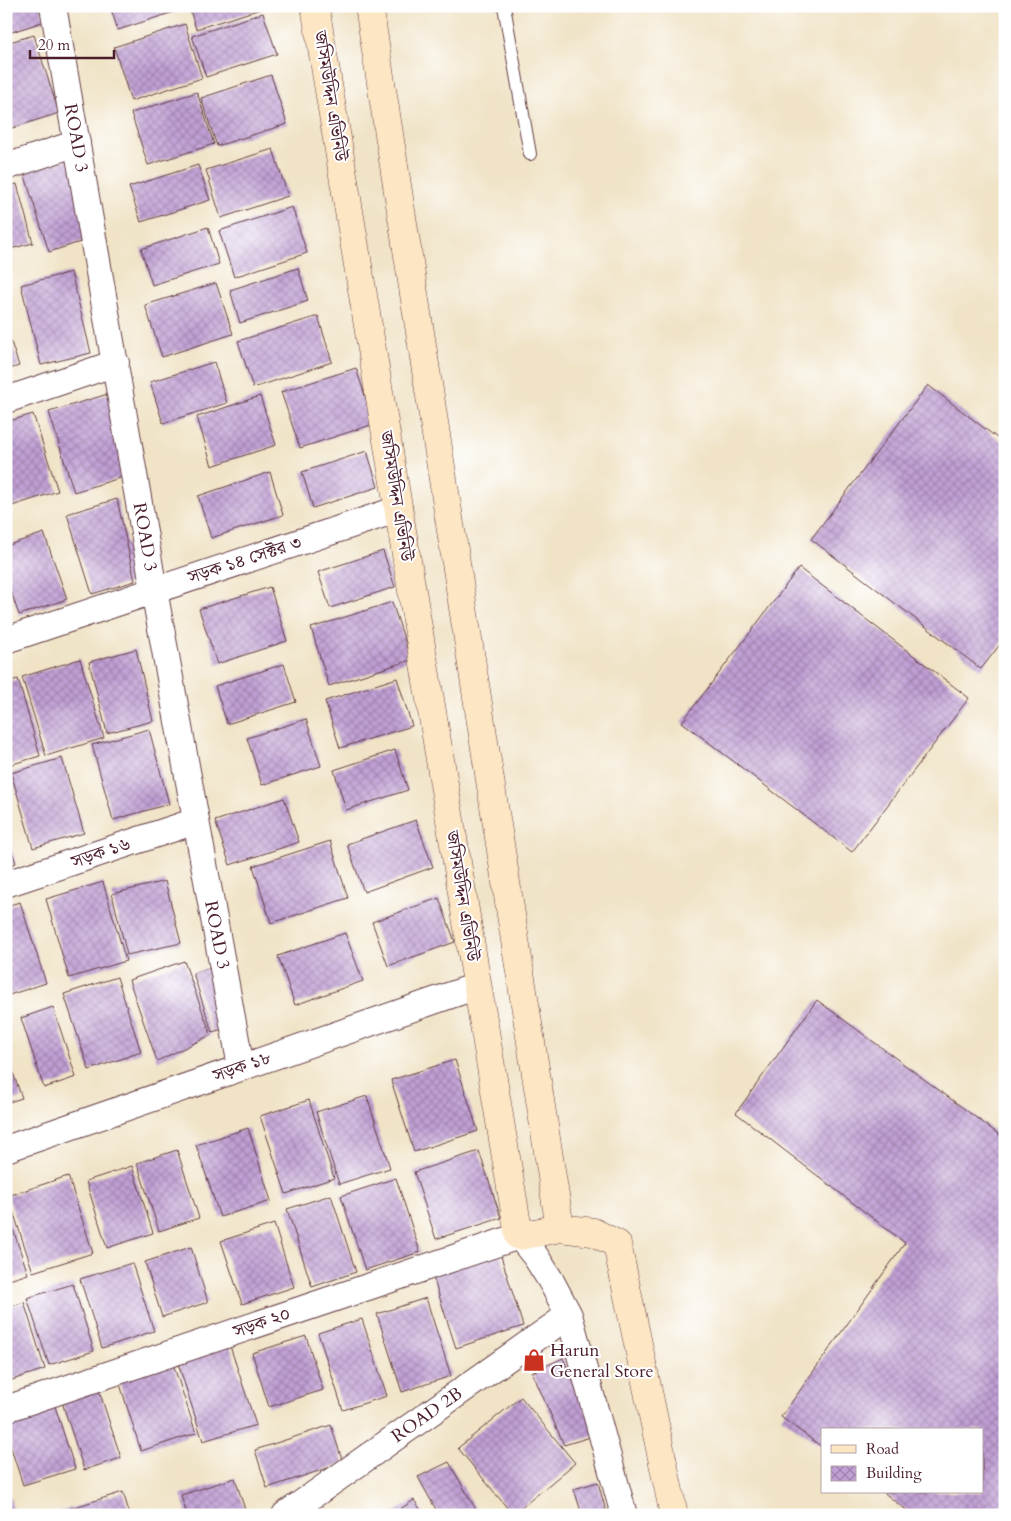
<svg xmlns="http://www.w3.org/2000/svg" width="1011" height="1521" font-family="Cardo,'Noto Serif Bengali',serif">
<defs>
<pattern id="building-cross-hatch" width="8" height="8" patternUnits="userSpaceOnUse" patternTransform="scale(1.25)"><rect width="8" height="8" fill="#c09fd4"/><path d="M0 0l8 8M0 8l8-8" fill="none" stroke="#9e81ac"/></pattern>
</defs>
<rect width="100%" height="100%" fill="#fff"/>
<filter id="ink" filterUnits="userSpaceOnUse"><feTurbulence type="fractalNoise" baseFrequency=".02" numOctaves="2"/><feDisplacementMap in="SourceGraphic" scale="10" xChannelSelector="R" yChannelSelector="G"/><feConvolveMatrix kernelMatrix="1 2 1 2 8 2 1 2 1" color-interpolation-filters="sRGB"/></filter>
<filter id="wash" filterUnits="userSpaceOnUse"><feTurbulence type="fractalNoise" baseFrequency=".0096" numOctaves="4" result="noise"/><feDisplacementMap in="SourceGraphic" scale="20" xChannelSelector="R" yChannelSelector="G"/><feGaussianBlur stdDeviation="1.12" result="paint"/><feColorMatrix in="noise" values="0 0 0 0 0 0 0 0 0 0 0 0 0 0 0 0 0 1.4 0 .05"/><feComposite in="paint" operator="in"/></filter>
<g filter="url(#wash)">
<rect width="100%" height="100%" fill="#f0e3c6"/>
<g id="blocks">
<path fill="url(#building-cross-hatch)" d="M6 6H40L45 21 6 34Z
M110 6H267V7L196 29 189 7 118 30Z
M263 13 277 54 206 77 192 36Z
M185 24 202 78 131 101 114 47Z
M34 35 59 113 9 129 6 121V43Z
M271 75 287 124 217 146 201 98Z
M197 92 214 144 148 165 131 113Z
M273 149 288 196 221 218 206 170Z
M74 157 99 236 49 252 24 173Z
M198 165 210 200 141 222 129 187Z
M17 184 33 243 6 250V187Z
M292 207 307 253 234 277 219 231Z
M208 227 219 264 152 285 141 249Z
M298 268 308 301 240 323 230 290Z
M71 272 91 353 41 365 21 285Z
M216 283 233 334 162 357 145 305Z
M318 316 332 362 253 388 238 341Z
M6 327 19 366 6 370Z
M214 362 227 403 163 423 150 382Z
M356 368 374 424 300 448 281 392Z
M928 385 1005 444V638L981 669 811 539Z
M108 394 133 474 74 492 49 412Z
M260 396 276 445 212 466 197 417Z
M33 414 58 491 6 508V422Z
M367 451 378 487 313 508 302 472Z
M270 472 283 515 211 538 198 496Z
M117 499 135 581 92 594 67 514Z
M44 533 67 599 19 615 6 577V546Z
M383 551 395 587 330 608 318 572Z
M799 568 969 698 852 852 682 722Z
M270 587 287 641 217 664 199 609Z
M392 602 411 660 329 686 311 628Z
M136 649 153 721 107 733 89 662Z
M80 659 104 738 46 756 22 677Z
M284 664 296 702 227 724 215 686Z
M397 678 412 726 340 748 325 701Z
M18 679 40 756 6 766V682Z
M306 719 321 766 262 785 247 738Z
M149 729 169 804 113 820 92 745Z
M395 750 408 790 346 810 334 770Z
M62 758 84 833 33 848 11 773Z
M284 798 299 842 230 865 215 821Z
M416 820 433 867 364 892 347 844Z
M6 834 16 863 6 866Z
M330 841 348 898 271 923 253 866Z
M165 881 181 943 127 955 112 894Z
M103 882 126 961 69 978 46 899Z
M439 898 455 942 388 966 372 922Z
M20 902 46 983 6 996V906Z
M345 933 363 981 295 1005 278 956Z
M184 961 211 1035 157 1061 129 980Z
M220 965 231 1027 212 1032 193 973Z
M117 977 141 1052 89 1070 64 994Z
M817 1000 1005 1139V1515H913L883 1492H982V1430H822V1447L781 1417 905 1243 736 1113Z
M53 1007 76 1077 44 1088 21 1018Z
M6 1053 22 1098 6 1103Z
M455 1060 478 1131 414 1152 391 1080Z
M367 1096 390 1168 339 1184 316 1112Z
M309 1100 334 1178 286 1194 260 1116Z
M248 1128 271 1201 220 1217 196 1145Z
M177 1150 199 1218 159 1231 137 1163Z
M479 1151 501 1218 436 1239 414 1172Z
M132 1166 153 1233 107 1248 86 1181Z
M68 1176 93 1253 33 1272 8 1196Z
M396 1178 420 1252 365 1270 341 1196Z
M331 1195 356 1272 312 1287 287 1209Z
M6 1208 28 1274 6 1281Z
M274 1224 294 1287 242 1304 221 1241Z
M191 1247 208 1302 162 1317 145 1262Z
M500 1253 523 1326 456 1348 432 1274Z
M132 1263 154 1331 102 1348 80 1279Z
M73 1284 94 1351 49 1365 27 1298Z
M426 1298 451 1376 402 1392 377 1314Z
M24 1302 45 1369 6 1382V1308Z
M362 1319 387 1396 343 1410 318 1333Z
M306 1336 323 1390 269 1407 252 1353Z
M230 1346 256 1425 203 1441 178 1363Z
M563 1358 597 1435 564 1445 532 1372Z
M172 1361 196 1433 141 1451 118 1378Z
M98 1387 121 1458 84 1470 61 1399Z
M521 1397 575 1463 513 1515 458 1448Z
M53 1400 75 1469 23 1485 6 1433V1415Z
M331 1425 343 1463 267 1488 255 1450Z
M449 1462 479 1515H439L418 1477Z
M235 1478 246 1513 240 1515H187L181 1495Z
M598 1482 607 1515H582L574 1489Z
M7 1489 15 1515H6Z
M123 1492 130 1515H52V1514Z
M414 1500 424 1515H391Z"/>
</g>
</g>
<g filter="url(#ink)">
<use href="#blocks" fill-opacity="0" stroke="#633c42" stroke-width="1"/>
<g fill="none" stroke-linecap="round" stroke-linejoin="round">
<defs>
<path id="lane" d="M504 6 530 154"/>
<path id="street" d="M53 6 154 590 241 1067
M6 167 77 143
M6 400 116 363
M6 640 399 509
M6 884 196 821
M6 1149 477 986
M6 1409 519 1236 536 1257 551 1281 569 1315 624 1515
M285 1515 569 1315"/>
<path id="secondary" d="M315 6 519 1236 560 1228 593 1232 617 1244 674 1515
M369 6 560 1228"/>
</defs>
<use href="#lane" stroke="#633c42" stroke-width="14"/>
<use href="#street" stroke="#633c42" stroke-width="28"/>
<use href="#secondary" stroke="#633c42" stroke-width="29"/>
<use href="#lane" stroke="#fff" stroke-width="12"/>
<use href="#street" stroke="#fff" stroke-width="26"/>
<use href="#secondary" stroke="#fce6c4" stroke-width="28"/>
</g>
</g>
<defs>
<symbol id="shop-bare" viewBox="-9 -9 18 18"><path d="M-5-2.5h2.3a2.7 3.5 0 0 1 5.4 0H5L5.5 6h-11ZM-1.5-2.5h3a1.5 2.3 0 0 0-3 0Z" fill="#c8321e" stroke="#fff" stroke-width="2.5" paint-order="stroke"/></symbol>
</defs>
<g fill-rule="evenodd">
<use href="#shop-bare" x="518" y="1344" width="32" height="32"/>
</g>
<g text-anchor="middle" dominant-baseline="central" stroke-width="4" stroke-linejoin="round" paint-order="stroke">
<g font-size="18" fill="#4a1f2b" stroke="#fff">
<text transform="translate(330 96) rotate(81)">জসিমউদ্দিন এভিনিউ</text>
<text transform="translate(76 138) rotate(80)">ROAD 3</text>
<text transform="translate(396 496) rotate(81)">জসিমউদ্দিন এভিনিউ</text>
<text transform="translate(145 537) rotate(80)">ROAD 3</text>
<text transform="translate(245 560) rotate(-18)">সড়ক ১৪ সেক্টর ৩</text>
<text transform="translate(101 853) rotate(-19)">সড়ক ১৬</text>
<text transform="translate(462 896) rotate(81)">জসিমউদ্দিন এভিনিউ</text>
<text transform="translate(217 935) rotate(79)">ROAD 3</text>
<text transform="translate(242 1067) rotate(-19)">সড়ক ১৮</text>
<text transform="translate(262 1323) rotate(-19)">সড়ক ২০</text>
<text transform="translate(427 1415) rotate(-35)">ROAD 2B</text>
</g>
<g font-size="18" fill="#4a1f2b" stroke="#fff" text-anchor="start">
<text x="550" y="1350">Harun<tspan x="550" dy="21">General Store</tspan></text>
</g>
</g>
<rect width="1011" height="1521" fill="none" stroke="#fff" stroke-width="25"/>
<rect x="821" y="1428" width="162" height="65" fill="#ffffff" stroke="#b7a5aa"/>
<rect x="831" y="1445" width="25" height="8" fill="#fce6c4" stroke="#b7a5aa"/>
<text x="866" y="1454" font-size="15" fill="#4a1f2b">Road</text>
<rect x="831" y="1466" width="25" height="15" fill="url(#building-cross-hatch)" stroke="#b7a5aa"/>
<text x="866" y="1478" font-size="15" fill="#4a1f2b">Building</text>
<path d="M30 50v8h84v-8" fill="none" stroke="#4a1f2b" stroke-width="2.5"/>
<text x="38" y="50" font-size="15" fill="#4a1f2b" stroke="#ffffff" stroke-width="4" paint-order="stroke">20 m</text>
</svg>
